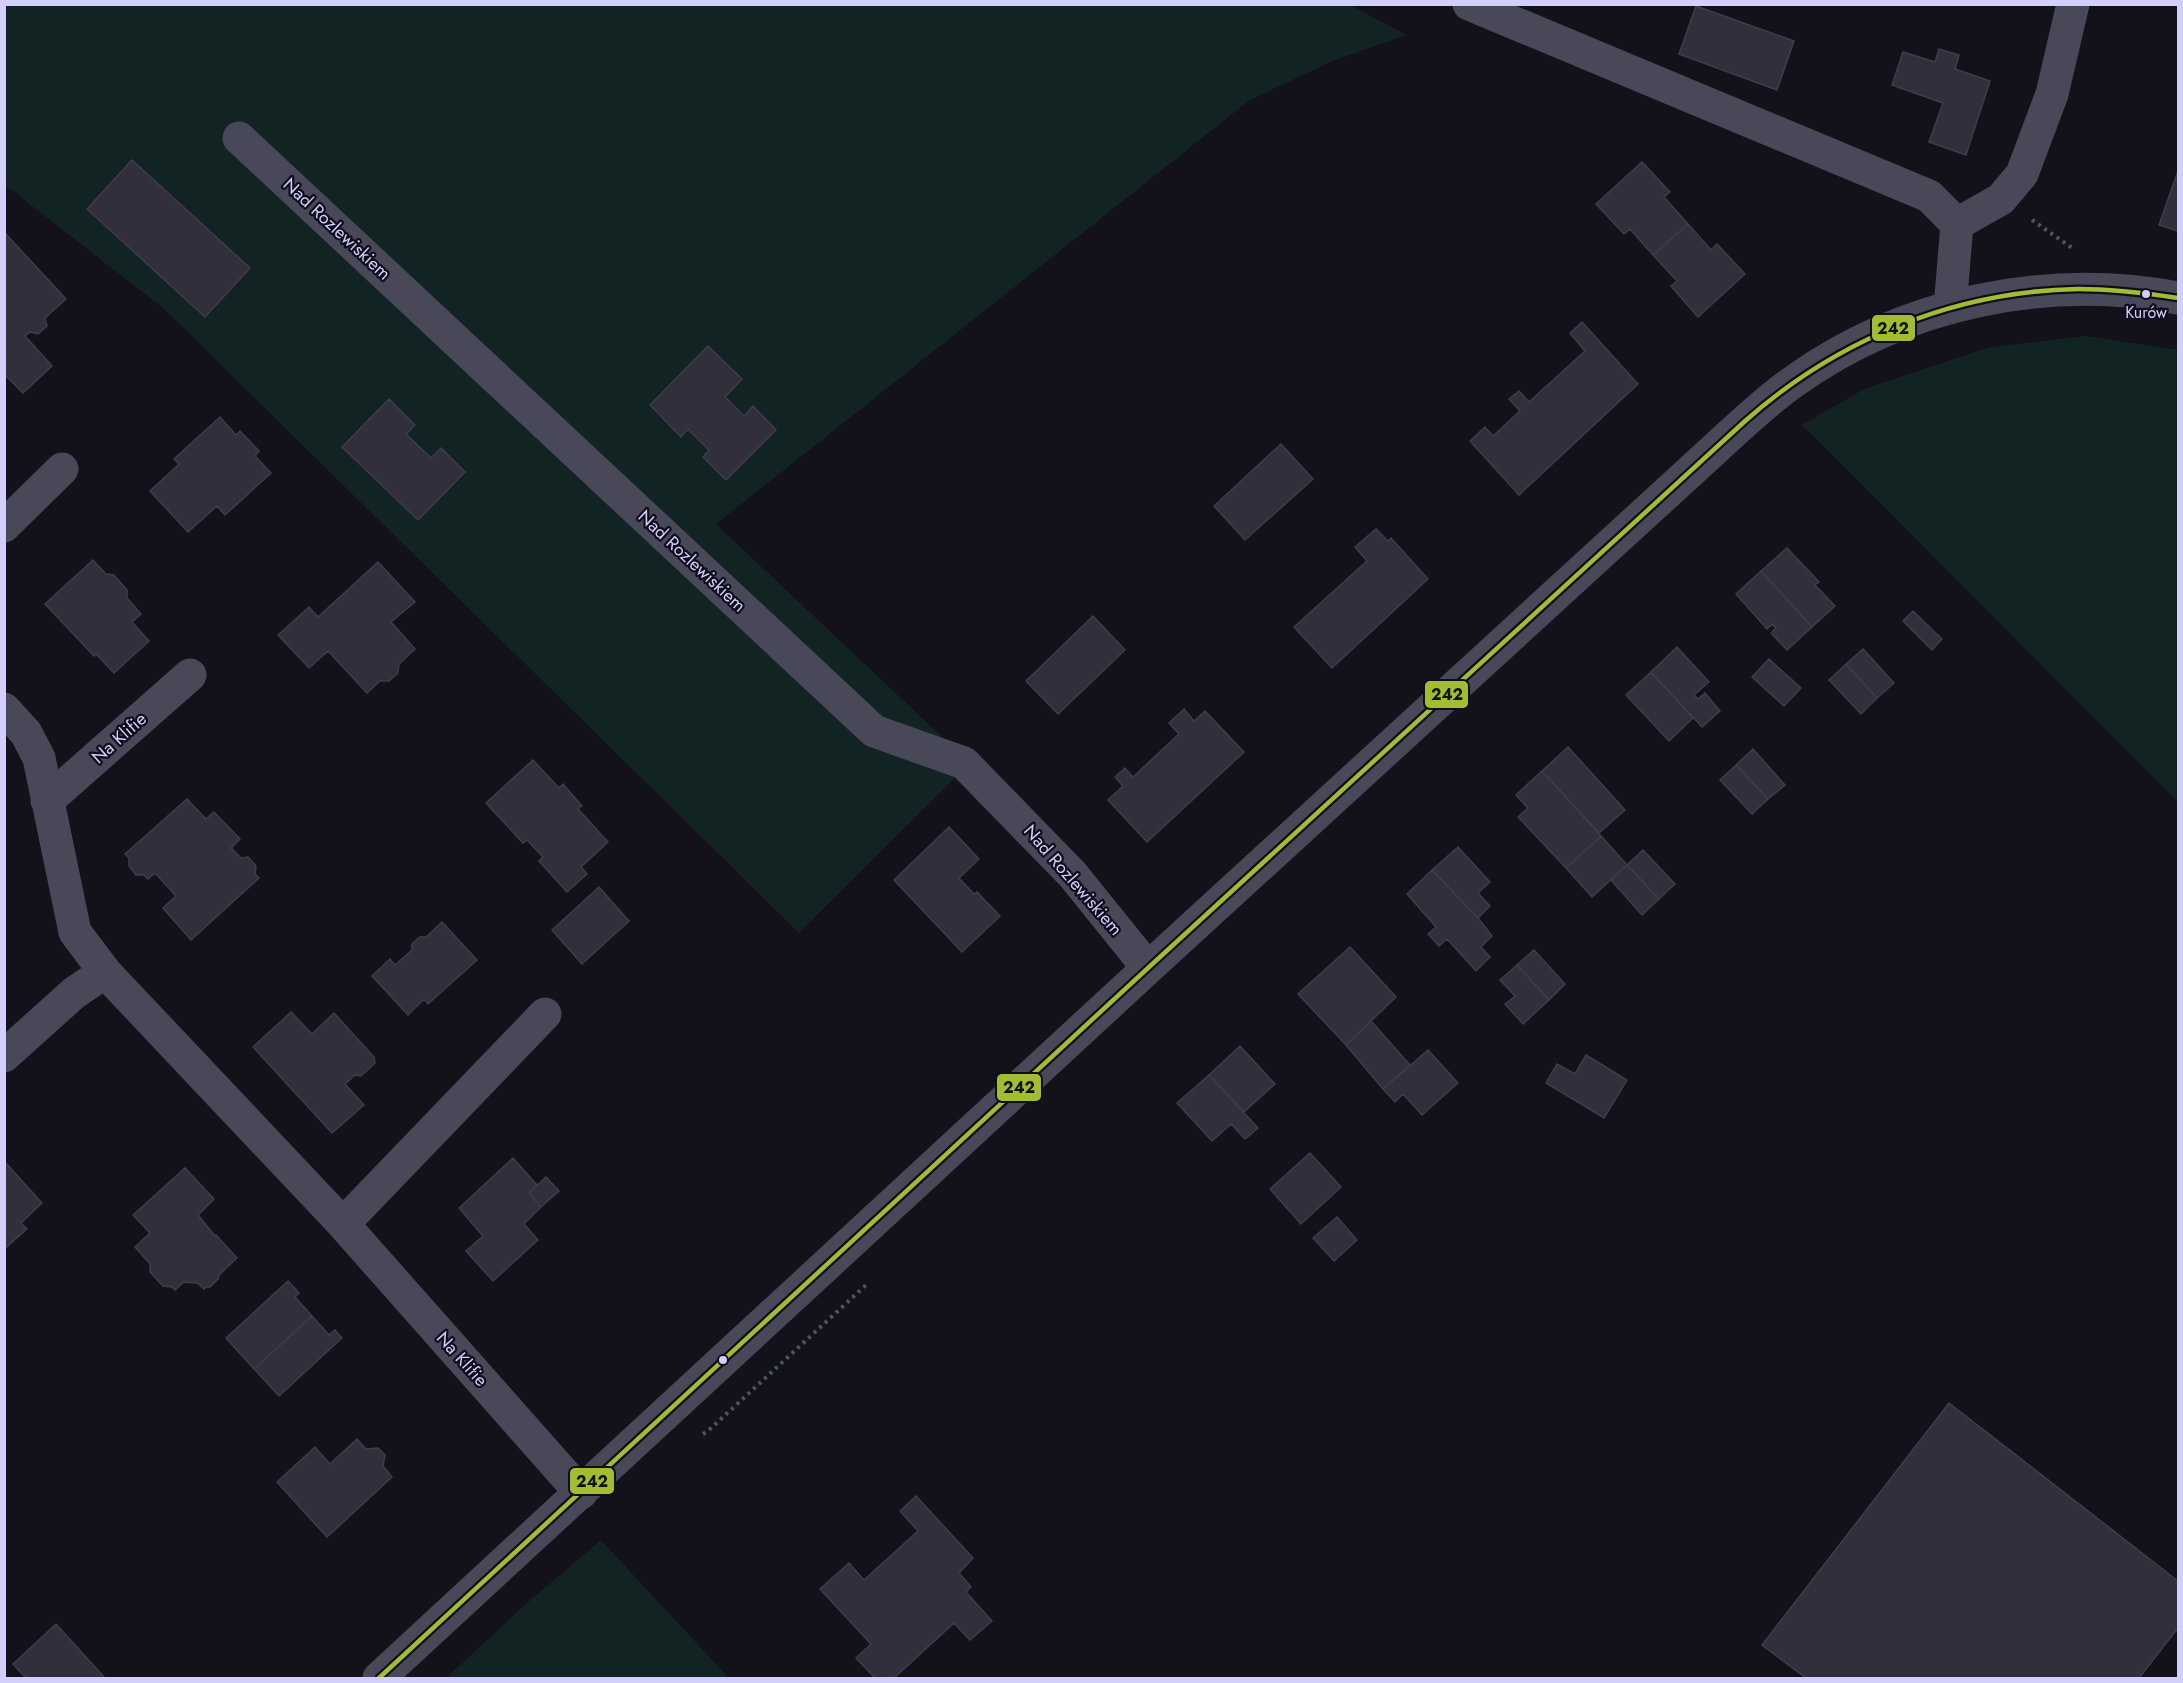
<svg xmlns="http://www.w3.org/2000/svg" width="2183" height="1683" font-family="Jost,sans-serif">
<rect width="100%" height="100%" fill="#13121a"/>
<path fill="#122324" d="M1348 4 1407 35 1335 60 1250 100 716 524 970 763 799 933 164 309 9 188 5 191V5Z
M2086 336 2178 350V802L1802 425 1864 389 1990 347Z
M601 1540 729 1678H446L528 1602Z"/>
<path fill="#312f3c" stroke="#3e3c4d" stroke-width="1.5" d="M1696 6 1794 41 1777 90 1679 54Z
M1939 49 1959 55 1955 69 1990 81 1966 155 1929 142 1943 103 1892 85 1903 52 1935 62Z
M132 160 250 268 205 317 87 209Z
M1642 162 1670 192 1664 197 1688 224 1653 255 1630 229 1624 234 1596 204Z
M2178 171V231L2159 225Z
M1688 224 1711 250 1717 244 1745 274 1698 317 1671 286 1677 281 1653 255Z
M4 232 66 299 45 318 47 326 38 334 30 332 25 336 52 366 23 393 4 374V350L6 348 4 346Z
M1582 322 1638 384 1519 495 1470 441 1485 427 1493 436 1520 411 1509 399 1519 391 1529 402 1585 351 1570 333Z
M708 346 742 379 725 397 744 416 753 406 776 430 726 480 703 457 709 450 688 429 681 437 650 405Z
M389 399 415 425 406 434 431 458 441 448 465 472 418 520 342 447Z
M220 417 236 435 240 431 259 451 255 456 271 473 225 515 217 506 188 532 150 491 179 464 174 459Z
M1281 444 1313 479 1245 540 1214 506Z
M1376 529 1388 541 1391 538 1428 579 1332 668 1294 627 1367 561 1355 547Z
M1787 548 1819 582 1815 585 1835 606 1812 627 1761 571Z
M93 560 106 574 114 575 127 590V598L141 614 132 622 149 641 114 673 96 654 94 656 45 604Z
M378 562 415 602 391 622 415 649 399 664 398 673 389 681H380L367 693 328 651 309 668 278 635 309 607 318 617Z
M1761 571 1812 627 1787 650 1771 633 1776 628 1772 624 1767 629 1736 594Z
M1913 611 1942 639 1932 650 1903 621Z
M1093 616 1125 650 1058 714 1026 681Z
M1677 647 1709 682 1694 695 1698 699 1705 693 1720 711 1702 727 1651 672Z
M1863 649 1894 683 1877 698 1846 664Z
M1769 659 1801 688 1784 706 1752 677Z
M1846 664 1877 698 1861 714 1829 680Z
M1651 672 1693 718 1669 741 1626 695Z
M1184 709 1194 721 1205 711 1244 752 1147 842 1108 800 1123 786 1115 777 1125 768 1133 777 1179 734 1169 723Z
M1568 747 1625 810 1599 833 1542 771Z
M1753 749 1785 785 1768 799 1736 765Z
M533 760 559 788 563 784 582 806 578 809 608 842 581 867 587 874 567 892 539 861 543 857 527 840 523 843 486 803Z
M1736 765 1768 799 1752 814 1720 780Z
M1542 771 1601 836 1566 868 1518 817 1528 808 1516 795Z
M187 799 206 819 214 812 240 839 231 848 241 858 248 857 256 866 255 874 259 878 191 940 163 908 176 896 155 873 148 879 144 875H136L129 866V858L125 854Z
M949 827 979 859 959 878 974 894 977 892 1000 916 962 952 894 880Z
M1601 836 1627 865 1592 897 1566 868Z
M1458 847 1490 882 1478 893 1490 906 1478 918 1432 870Z
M1643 850 1675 884 1659 899 1627 865Z
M1627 865 1659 899 1642 915 1611 880Z
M1432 870 1478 918 1492 936 1481 947 1490 957 1476 971 1447 939 1439 946 1428 934 1436 927 1407 894Z
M599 887 629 921 582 964 552 930Z
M442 922 477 960 428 1004 424 999 408 1015 372 976 390 959 395 965 412 950V944L420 937H426Z
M1350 947 1396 997 1346 1045 1298 994Z
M1534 950 1565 984 1549 1000 1517 965Z
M1517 965 1549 1000 1523 1024 1505 1004 1515 996 1500 980Z
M291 1012 312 1034 334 1013 374 1057 375 1063 361 1076 355 1075 345 1084 364 1105 332 1133 253 1047Z
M1371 1021 1410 1065 1383 1089 1346 1045Z
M1240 1046 1275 1084 1244 1112 1209 1075Z
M1428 1050 1458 1083 1422 1115 1403 1094 1395 1102 1383 1089Z
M1586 1055 1627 1080 1604 1118 1546 1083 1557 1064 1575 1074Z
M1209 1075 1258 1128 1245 1139 1231 1124 1212 1141 1177 1103Z
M1310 1153 1341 1187 1301 1224 1270 1189Z
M513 1158 537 1185 529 1193 541 1207 524 1224 538 1240 493 1281 466 1251 483 1236 459 1208Z
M4 1161 42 1203 21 1223 27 1229 4 1249Z
M185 1168 214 1199 198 1215 215 1236 216 1235 237 1258 219 1275 218 1279 210 1287H206L204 1289 197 1283 184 1282 175 1290 172 1287 163 1286 150 1272V1264L135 1247 150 1233 133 1215Z
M546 1177 559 1191 541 1207 529 1193Z
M1337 1217 1357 1240 1334 1261 1313 1238Z
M288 1281 299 1293 295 1297 312 1316 254 1369 226 1338Z
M312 1316 329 1335 335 1330 342 1338 279 1396 254 1369Z
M1949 1403 2178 1581V1628L2139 1678H1806L1762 1645Z
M357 1439 366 1449 378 1448 385 1455 383 1466 392 1477 327 1537 277 1482 315 1447 330 1464Z
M916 1496 973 1558 959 1573 971 1587 966 1592 992 1621 970 1640 954 1623 894 1678H875L856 1658 871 1644 820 1589 849 1563 864 1580 918 1531 900 1511Z
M56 1624 105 1678H26L13 1664Z"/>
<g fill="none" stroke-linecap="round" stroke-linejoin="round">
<path stroke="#4a5661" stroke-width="4" stroke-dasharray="3 4.5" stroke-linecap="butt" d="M2032 220 2075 250
M703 1434 709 1430 866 1285"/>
<path stroke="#484859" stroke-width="33" d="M1469 4 1929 196 1957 224
M239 138 874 731 964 763 1073 875 1148 968
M1957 224 2001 199 2022 174 2052 94 2073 4
M1950 308 1957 224
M4 526 62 469
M4 709 26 733 39 758 75 932 105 972
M47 801 190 675
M4 1056 74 993 105 972 343 1224 581 1493
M343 1224 545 1014
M379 1678 1148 968 1717 447C1741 425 1766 401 1793 382 1903 303 2045 273 2178 298"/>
<defs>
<path id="bus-1" d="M379 1678 1148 968 1744 422C1836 340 1954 291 2078 289 2111 289 2145 293 2178 298"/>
</defs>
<use href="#bus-1" stroke="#100e1d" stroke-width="9"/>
<use href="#bus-1" stroke="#a2bd31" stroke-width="4.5"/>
</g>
<g fill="#d2cffa" stroke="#100e1d" stroke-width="2">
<circle cx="2146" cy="294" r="5"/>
<circle cx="723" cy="1360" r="5"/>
</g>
<g text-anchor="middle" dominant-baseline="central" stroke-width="4.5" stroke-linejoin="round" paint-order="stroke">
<g font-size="16" fill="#d2cffa" stroke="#100e1d">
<text x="2146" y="312">Kurów</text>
</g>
<g font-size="18" fill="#d2cffa" stroke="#100e1d">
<text transform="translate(337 229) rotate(43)">Nad Rozlewiskiem</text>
<text transform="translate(692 561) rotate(43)">Nad Rozlewiskiem</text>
<text transform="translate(119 738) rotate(-42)">Na Klifie</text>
<text transform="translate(1073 880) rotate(49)">Nad Rozlewiskiem</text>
<text transform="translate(462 1359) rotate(48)">Na Klifie</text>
</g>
</g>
<g stroke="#100e1d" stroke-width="2">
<rect x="1871" y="314" width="45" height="28" rx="6" fill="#a2bd31"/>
<rect x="1424" y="680" width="45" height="29" rx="6" fill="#a2bd31"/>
<rect x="996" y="1073" width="46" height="29" rx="6" fill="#a2bd31"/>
<rect x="569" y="1467" width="46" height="28" rx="6" fill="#a2bd31"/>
</g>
<g font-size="16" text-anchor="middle" font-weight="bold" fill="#111">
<text x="1893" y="334">242</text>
<text x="1447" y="700">242</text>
<text x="1019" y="1093">242</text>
<text x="592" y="1487">242</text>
</g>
<rect width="2183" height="1683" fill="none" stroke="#d2cffa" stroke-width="12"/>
</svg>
